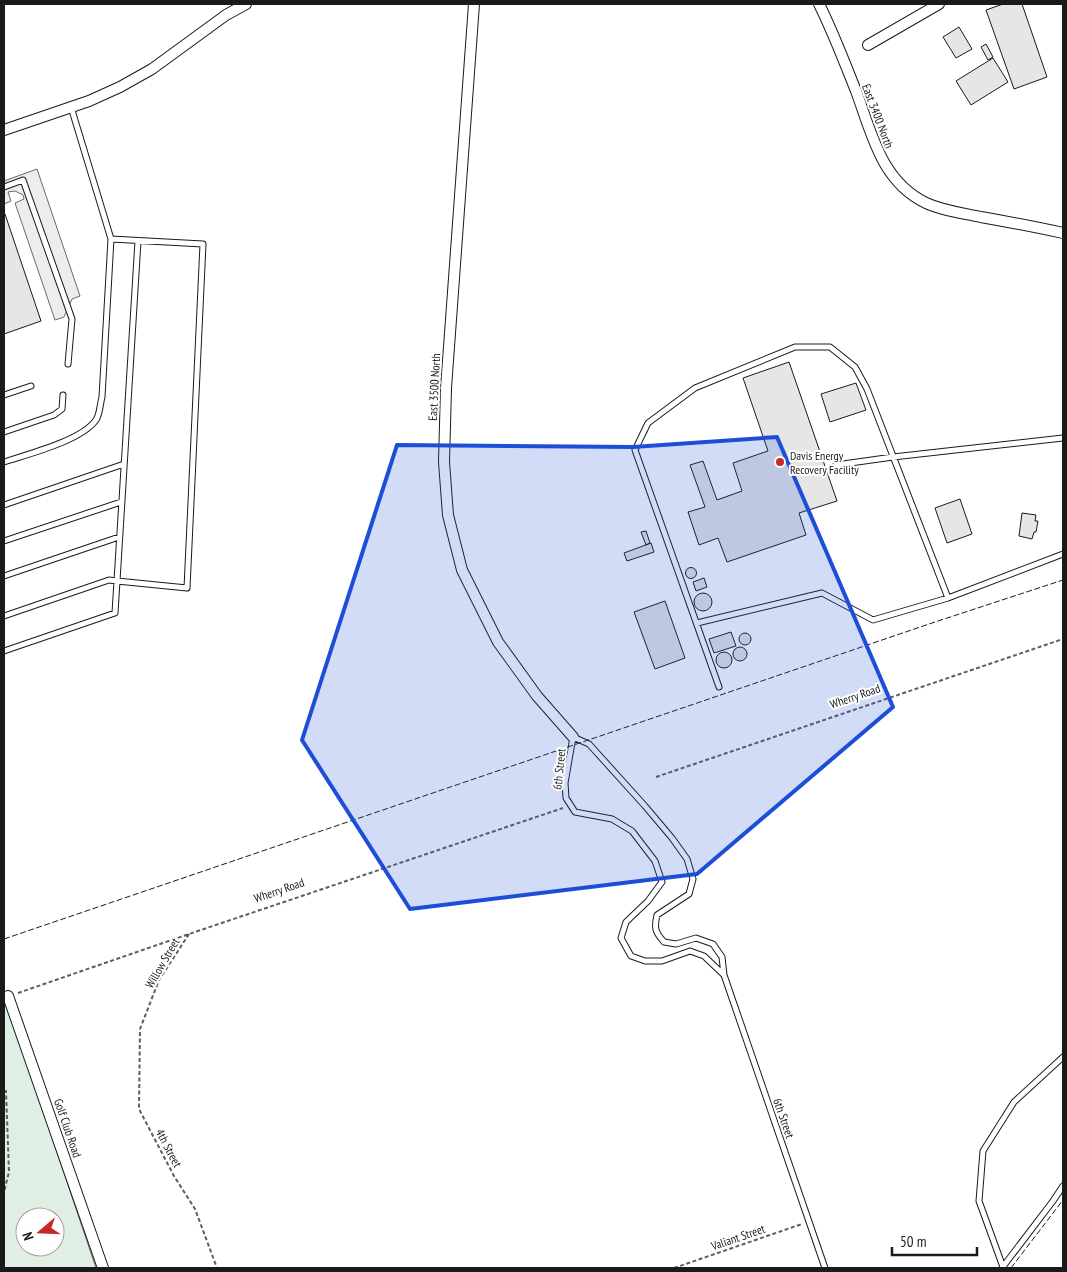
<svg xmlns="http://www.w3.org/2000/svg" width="1067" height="1272" font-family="'PT Sans Narrow',sans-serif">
<rect width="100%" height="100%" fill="#fff"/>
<path fill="#e0efe3" stroke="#6a6a6a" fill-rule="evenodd" d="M7 1004 96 1268H4V1005ZM25 1217H55V1247H25Z"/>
<path fill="#ededed" stroke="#6a6a6a" d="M37 169 80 296 72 299 64 317 55 320 15 203 24 199 23 195 15 191 8 192 11 201 4 204V181Z"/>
<path fill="#e6e6e6" stroke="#1a1a1a" d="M1003 4H1022L1047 77 1014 89 986 10Z
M959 27 972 49 956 58 943 37Z
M986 44 993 57 988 60 981 47Z
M993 58 1008 82 971 105 956 81Z
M5 214 41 321 4 334V215Z
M789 362 837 501 799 513 806 535 727 562 718 538 699 545 688 512 705 507 690 465 703 461 717 500 742 491 733 463 768 451 743 378Z
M856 383 866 410 830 422 821 394Z
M960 499 972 534 947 543 935 508Z
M1022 513 1036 515 1035 521H1038L1036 532H1034L1032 539 1019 536Z
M646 531 650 543 646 545 641 532Z
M651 543 654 552 627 561 624 553Z
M685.5 573a5.5 5.5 0 1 1 11 0a5.5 5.5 0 1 1-11 0Z
M704 578 707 587 696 591 693 582Z
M694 602a9 9 0 1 1 18 0a9 9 0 1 1-18 0Z
M665 601 685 658 655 669 634 612Z
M731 632 736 646 714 653 709 639Z
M739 639a6 6 0 1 1 12 0a6 6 0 1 1-12 0Z
M733 654a7 7 0 1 1 14 0a7 7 0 1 1-14 0Z
M716 660a8 8 0 1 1 16 0a8 8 0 1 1-16 0Z"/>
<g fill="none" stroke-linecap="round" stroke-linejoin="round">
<defs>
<path id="service" d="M71 107 111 239 203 244 187 588 117 581 138 241
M4 187 23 180 72 319 68 364
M4 395 31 386
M4 432 54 415 62 409 63 395
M4 462C28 454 81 441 96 420 100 414 100 404 102 397L111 239
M836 465 893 457 1063 438
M4 505 124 464
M4 541 121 502
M4 576 119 537
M4 616 109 580 117 581 115 613 4 651
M697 623 822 593 873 620 948 598 1063 554
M719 687 635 450 648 423 695 388 795 347H830L855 367 867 389 948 598
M724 975 704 956 690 951 662 961H645L631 956 621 938 626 922 648 901 662 882 655 861 632 831 612 819 575 812 566 798 565 783 573 737 589 744 645 806 672 838 687 859 693 879 689 894 657 915C654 928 655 932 664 942L676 944 696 938 713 944 722 957 724 975 825 1268
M1003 1267 979 1201 983 1151 1014 1102 1063 1057
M1002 1268 1053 1201 1063 1186"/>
<path id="minor" d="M474 4 446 388 444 462 448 515 462 570 498 642 537 696 573 737
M819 4C833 32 844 61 856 91 872 134 881 181 926 203 943 211 963 213 981 217 1009 222 1036 227 1063 233
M868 45 939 4
M4 130 89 101 120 87 152 69 226 15 246 4
M4 998 8 996 103 1268"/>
</defs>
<use href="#service" stroke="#1a1a1a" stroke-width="7"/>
<use href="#minor" stroke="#1a1a1a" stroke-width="12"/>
<path stroke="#5f5f5f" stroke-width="2" stroke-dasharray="4 2.5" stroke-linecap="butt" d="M656 777 1063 639
M189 934 159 980 140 1029 139 1109 174 1176 195 1209 217 1268
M18 993 189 934 563 808
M4 1091H6L9 1172 4 1192
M674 1268 802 1224"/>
<use href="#service" stroke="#fff" stroke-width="5"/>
<use href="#minor" stroke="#fff" stroke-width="10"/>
<path stroke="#1a1a1a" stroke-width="1" stroke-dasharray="6 2.5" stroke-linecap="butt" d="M4 939 932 623 1063 580
M1011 1268 1063 1200"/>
</g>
<path fill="#1d4ed8" fill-opacity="0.2" stroke="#1d4ed8" stroke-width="4" stroke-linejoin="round" d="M777 437 893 707 697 874 410 909 302 740 397 445 633 447Z"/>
<circle fill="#c62828" stroke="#fff" stroke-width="2" cx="780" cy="462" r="5"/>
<g text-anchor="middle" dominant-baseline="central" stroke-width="4" stroke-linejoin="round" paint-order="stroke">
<g font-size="12" fill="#1a1a1a" stroke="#fff">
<text transform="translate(878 116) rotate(69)">East 3400 North</text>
<text transform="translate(434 387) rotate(-87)">East 3500 North</text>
<text transform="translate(855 696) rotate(-19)">Wherry Road</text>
<text transform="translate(559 769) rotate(-84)">6th Street</text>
<text transform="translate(279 890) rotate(-19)">Wherry Road</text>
<text transform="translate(162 963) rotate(-60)">Willow Street</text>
<text transform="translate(784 1118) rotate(71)">6th Street</text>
<text transform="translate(68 1128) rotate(71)">Golf Club Road</text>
<text transform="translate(169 1148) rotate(62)">4th Street</text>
<text transform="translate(738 1237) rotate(-19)">Valiant Street</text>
</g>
<g font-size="12" fill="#1a1a1a" stroke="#fff" text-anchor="start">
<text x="790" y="455">Davis Energy<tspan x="790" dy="14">Recovery Facility</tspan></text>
</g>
</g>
<rect width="1067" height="1272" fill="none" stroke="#1a1a1a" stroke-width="10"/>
<g transform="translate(40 1232) rotate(251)"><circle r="24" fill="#ffffff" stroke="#a3a3a3"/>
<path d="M0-4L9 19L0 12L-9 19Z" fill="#c62828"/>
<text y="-8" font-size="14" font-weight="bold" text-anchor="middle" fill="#1a1a1a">N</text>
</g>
<path d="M892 1247v8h85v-8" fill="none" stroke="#1a1a1a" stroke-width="2.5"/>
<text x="900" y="1247" font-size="15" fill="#1a1a1a" stroke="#ffffff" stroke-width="4" paint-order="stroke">50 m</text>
</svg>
